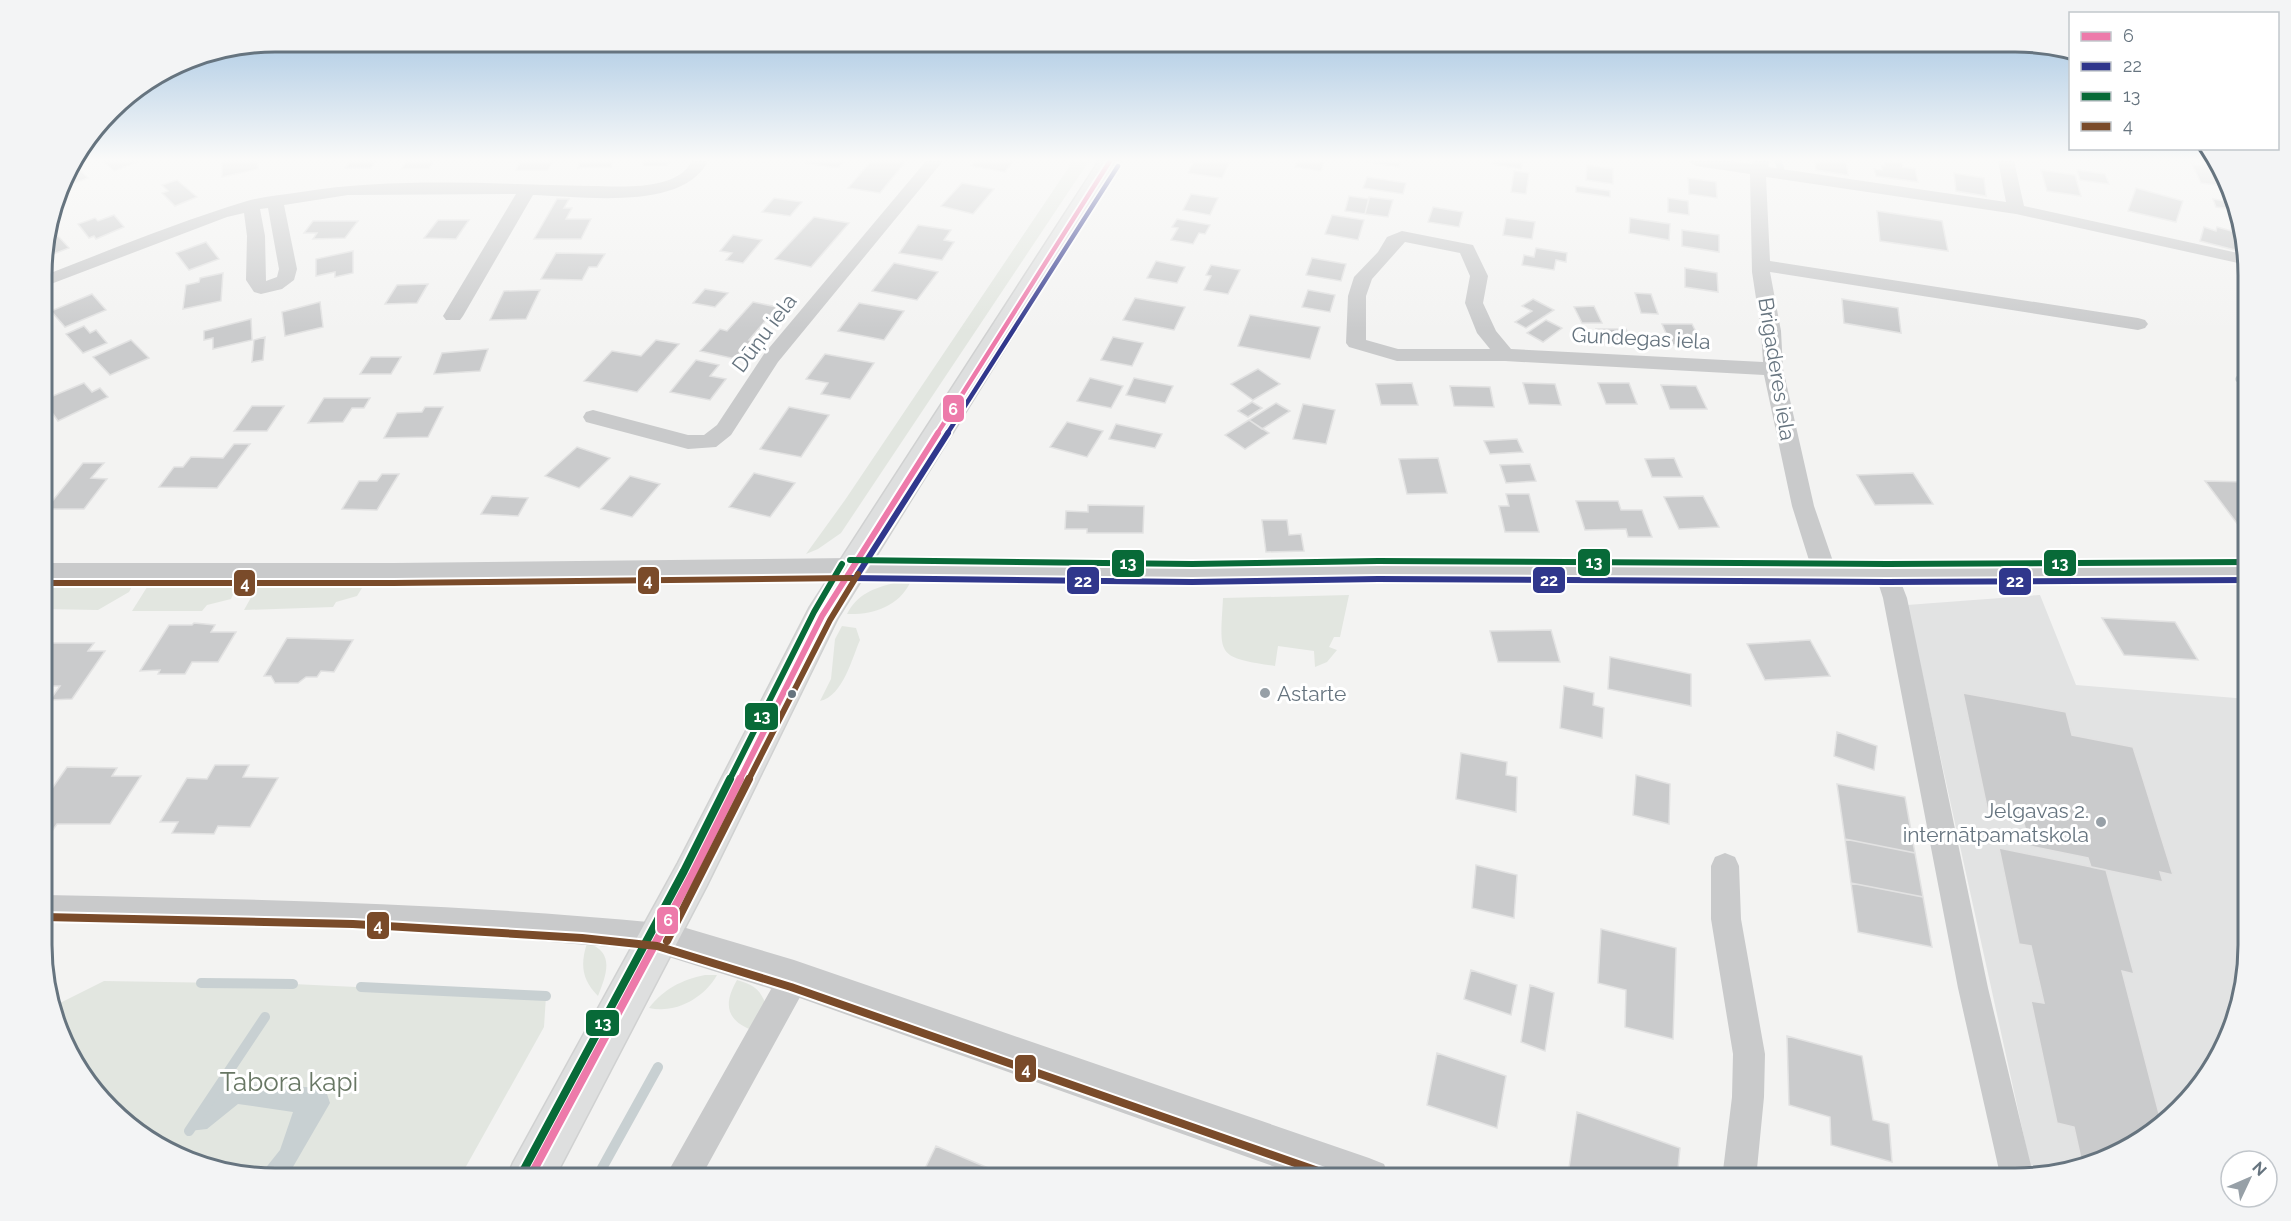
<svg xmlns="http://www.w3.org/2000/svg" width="2291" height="1221" font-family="Raleway,sans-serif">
<rect width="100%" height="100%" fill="#f3f3f2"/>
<path fill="#e2e3e3" d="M2040 595 2076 685 2248 699 2249 946 2225 1049 2191 1100 2145 1140 2090 1167 2033 1178 1907 605Z"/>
<path fill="#e2e6e0" d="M1073 161H1089L841 533 818 549 806 554 845 500Z
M267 580H367L357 596 336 602 333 607 244 610 258 585Z
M135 581 129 592 98 610 43 609V590L52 582Z
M238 583 231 599 207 605 202 611H132L149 584Z
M894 583H910C898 607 872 615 847 614 857 594 874 588 894 583Z
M1349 595 1340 637H1334L1329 647 1337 650 1327 662 1315 667 1314 651 1278 646 1275 666C1215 657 1220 656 1223 598Z
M842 626 856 628 860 640C852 658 843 696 820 701L831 679 835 639Z
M587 943C616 952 606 975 598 996 582 980 580 965 587 943Z
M705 975H717C704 998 676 1014 649 1008 664 989 681 980 705 975Z
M737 980C751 984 760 988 765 1003L749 1029C724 1018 725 1001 737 980Z
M104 981 293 984 546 996 544 1027 459 1179H276L172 1155 90 1087 60 1034 52 1007Z"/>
<path fill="#c8d0d2" d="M221 1083 325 1088 330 1103 286 1179 260 1175 280 1150 293 1112 238 1104 207 1129 189 1131Z"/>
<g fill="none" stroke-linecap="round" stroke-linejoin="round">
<path stroke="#c8d0d2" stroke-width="7" d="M1778 161 1781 170
M2239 379 2247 380"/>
<path stroke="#c8d0d2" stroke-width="10" d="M201 983 293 984
M361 987 546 996
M189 1131 265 1017
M596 1179 658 1067"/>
</g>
<path fill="#cacbcc" stroke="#e2e2e2" stroke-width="1.5" d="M103 161H140L114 171Z
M222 161H258V169L222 177Z
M350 161H376L371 168H345Z
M406 161H434L429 169H401Z
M521 161H553L548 170H516Z
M581 161H613L611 167 578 168Z
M645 161H670L668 165 643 166Z
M807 161H843L838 168 805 163Z
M871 161H906L880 193 848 188Z
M975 161H1013L1005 172 971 166Z
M1194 161H1230L1222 178 1188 173Z
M1297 161H1324L1321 171 1295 167Z
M1362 161H1401L1399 167Z
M1493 161H1523L1521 169 1492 164Z
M1815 161H1846L1848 175 1816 170Z
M1884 161 1902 163 1903 167 1915 169 1918 182 1876 176 1874 169 1882 170 1881 165 1885 166Z
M2192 164 2212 167 2215 172 2220 173 2225 186 2201 183Z
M1587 165 1613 169V184L1586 180Z
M78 168 88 178 62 188 67 171Z
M2041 170 2075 175 2081 196 2047 191Z
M2077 170 2105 174 2109 184 2080 180Z
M1514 171 1529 173 1526 194 1511 192Z
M1954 173 1984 178 1986 196 1956 191Z
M1367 177 1406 183 1403 194 1363 188Z
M1688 178 1716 182 1717 198 1689 194Z
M177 180 197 197 175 206 162 193 168 191 162 185Z
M962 183 994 189 973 214 941 206Z
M1576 186 1610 191V197L1576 192Z
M2136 188 2183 201 2176 222 2128 211Z
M1191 194 1218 198 1210 215 1183 210Z
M1349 196 1369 199 1365 214 1345 211Z
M1369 197 1393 200 1388 217 1365 214Z
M774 198 802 202 790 216 762 212Z
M1668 198 1688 201 1689 215 1668 212Z
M557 199H569L564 208H572L566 219H591L581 239H534Z
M2213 199 2231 202 2233 209 2216 207Z
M1433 207 1463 212 1459 227 1428 222Z
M1877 211 1942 221 1948 251 1880 241Z
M114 215 124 227 96 239 94 236 89 238 78 224 95 218 98 221Z
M1332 215 1364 220 1358 240 1325 234Z
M814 217 849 223 811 267 775 259Z
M1506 218 1535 222 1532 239 1503 235Z
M1630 218 1670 224 1669 240 1629 233Z
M1177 219 1210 225 1205 234 1199 233 1193 244 1171 240 1178 228 1172 227Z
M438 220H469L456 239 424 238Z
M313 221H358L345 238 313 239 317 233H304Z
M918 225 951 230 944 240 954 242 942 260 899 253Z
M2204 227 2216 231 2217 227 2239 233 2235 250 2200 241Z
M1682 230 1719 235V252L1682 246Z
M733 235 762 240 743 263 726 260 732 253 720 251Z
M58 236 69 248 43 258 48 240Z
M206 242 219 259 189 270 176 253Z
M1536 248 1567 253 1566 262 1556 260 1554 270 1522 265 1524 255 1534 257Z
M353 251V273L335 277V272L316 276V259Z
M556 253 605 254 597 267H589L582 280 541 279Z
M1312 258 1346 264 1341 281 1306 275Z
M1156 261 1185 267 1177 283 1147 278Z
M894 263 938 272 917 300 872 291Z
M1211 265 1240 270 1228 294 1204 290 1211 276 1206 275Z
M1685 268 1717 273 1718 292 1685 287Z
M223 273 221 301 183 309 186 285 199 282 200 278Z
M428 284 417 303 385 304 397 285Z
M705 289 728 293 715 307 693 303Z
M540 290 526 319 490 320 504 291Z
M1308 290 1335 295 1330 312 1302 307Z
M1635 293 1651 294 1658 314 1641 313Z
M92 294 106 310 65 327 51 311Z
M1135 298 1185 307 1174 330 1123 320Z
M1533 299 1554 310 1526 328 1515 322 1532 311 1522 306Z
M1842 299 1898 308 1901 333 1844 323Z
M320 302 323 327 285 336 282 312Z
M753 302 777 307 749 340 756 341 740 360 700 351 720 329 727 331Z
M859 303 904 311 884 340 838 331Z
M1594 306 1602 323H1582L1574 307Z
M1250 315 1320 327 1310 359 1238 346Z
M251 319 252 340 213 349V338L204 340V331Z
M1546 320 1562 328 1543 342 1527 333Z
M1662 324H1692L1702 344 1671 345Z
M84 326 90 333 96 330 107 343 83 353 66 334Z
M1596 329H1626L1633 344H1602Z
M265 337 263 360 252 362 254 340Z
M1113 337 1143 343 1132 366 1101 360Z
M131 340 149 358 110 375 93 357Z
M656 340 679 344 637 392 584 381 612 351 641 356Z
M488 349 480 371 434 374 442 353Z
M825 354 874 363 850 399 821 394 828 383 806 379Z
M371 357H401L391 374H360Z
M696 360 719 365 710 376 726 379 710 400 670 392Z
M1258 369 1280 384 1253 400 1231 384Z
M1090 378 1123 386 1111 408 1077 401Z
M1134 378 1173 386 1165 403 1126 395Z
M84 383 92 392 100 388 108 397 58 421 43 400Z
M1412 383 1418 405H1381L1376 384Z
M1523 383 1555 384 1561 405 1529 404Z
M1598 383H1629L1637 404H1606Z
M1661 385 1696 386 1707 409H1670Z
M1450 386 1490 387 1494 407 1454 406Z
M324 398H370L364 408H352L343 422 308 423Z
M1252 402 1262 408 1248 417 1238 411Z
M1276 403 1290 411 1262 429 1249 420Z
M1303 404 1335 410 1326 444 1293 439Z
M252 406H284L267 431H234Z
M425 407H443L428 437 384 438 397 413 422 412Z
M789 407 829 415 801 457 760 449Z
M1249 420 1269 433 1245 449 1225 435Z
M1067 422 1103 431 1087 457 1050 447Z
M1116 424 1162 434 1155 448 1109 439Z
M1517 439 1523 452 1490 454 1484 441Z
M234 444H250L217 488 159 487 174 467H183L191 457 223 458Z
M577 447 610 458 579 488 545 476Z
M1438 458 1447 493 1407 494 1399 459Z
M1674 458 1682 477H1652L1645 459Z
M83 463H104L91 478 107 479 84 509H46Z
M1530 464 1536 481 1506 483 1500 465Z
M754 473 795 483 770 517 729 507Z
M1913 473 1933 504 1875 505 1857 475Z
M382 474H399L377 510 342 509 359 481H377Z
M630 476 660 484 632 517 601 509Z
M2205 481 2248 482V526H2239Z
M1506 494H1529L1539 532H1505L1499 506H1509Z
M492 496 528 498 518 516 481 514Z
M1703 496 1719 527 1679 529 1664 497Z
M1576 501H1618L1621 510H1642L1652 537H1628L1626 529 1585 530Z
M1088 505 1144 506 1143 533H1087V529H1065L1066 511 1088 512Z
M1262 520H1287L1289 535 1301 534 1304 551 1266 552Z
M2102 618 2175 622 2198 660 2124 655Z
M194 623 215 625 211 632H236L218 662H192L185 674H158L160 670 140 671 169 625H192Z
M1551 630 1560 662H1498L1490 631Z
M287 638 353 640 334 672 321 671 317 677H306L298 683H275L271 676H264Z
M1810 640 1830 676 1765 680 1747 644Z
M43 643H94L88 651H105L72 699 50 700 60 686H43Z
M1610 657 1691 674V706L1608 689Z
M1564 686 1594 693 1593 705 1604 708 1602 738 1560 728Z
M1963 693 2066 712 2072 735 2133 747 2173 875 2160 872 2163 882 2091 867 2088 858 2030 846 2024 824 1989 817Z
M1837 732 1877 746 1874 770 1834 756Z
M1461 753 1507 762 1506 775 1517 777 1516 812 1456 799Z
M215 765H249L243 777 278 778 250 827 218 826 214 834 172 833 178 822H160L187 778 207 779Z
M67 767 117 768 112 776H141L110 824H57L50 834H44V800Z
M1636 775 1670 784 1669 824 1633 815Z
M1837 784 1905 797 1915 853 1845 839Z
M1845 839 1915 853 1923 897 1851 883Z
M1999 848 2106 870 2134 974 2122 971 2162 1125 2145 1140 2135 1145 2131 1140 2132 1146 2090 1167 2083 1168 2074 1127 2057 1123 2031 1001 2044 1003 2031 946 2019 944Z
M1476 865 1517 875 1514 918 1472 908Z
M1851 883 1923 897 1932 947 1858 932Z
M1601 929 1676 948 1673 1039 1625 1027 1626 990 1598 983Z
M1471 970 1517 985 1511 1015 1464 999Z
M1530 985 1554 993 1545 1051 1521 1042Z
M1787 1036 1862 1056 1873 1120 1889 1124 1892 1162 1831 1145 1830 1117 1789 1105Z
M1437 1053 1506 1076 1497 1128 1427 1105Z
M1577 1112 1680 1148 1677 1179H1577L1568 1175Z
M936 1146 993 1170 989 1179H920Z"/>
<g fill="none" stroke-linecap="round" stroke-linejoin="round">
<defs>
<path id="primary" d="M1099 161H1121L837 619 706 887 554 1179H506L513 1163 678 863 810 607Z"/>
</defs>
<use href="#primary" stroke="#d0d1d1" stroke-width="3"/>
<path fill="#c9cacb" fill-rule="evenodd" d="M692 161H708C683 212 580 196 533 195L463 316 460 320H446L443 316 516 194 348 195 284 205 297 269 294 280 282 289 261 294 254 292 246 280 247 236 244 213 227 217 43 287V276C110 250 178 222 247 201 264 196 283 195 301 192 396 177 495 184 591 186 620 186 676 192 692 161ZM268 208 279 269 277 277 266 281 265 236 260 209Z
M926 161H943L778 362 731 435 716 447 688 449 586 422 583 417 586 412 593 410 688 435H704L717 425 764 354Z
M1688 161H1730L1752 164 1753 161H1769L1768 167 2006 202 1998 161H2014L2024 206 2247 255V265L2016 214 1766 177 1770 261 2138 318 2145 320 2148 324 2145 328 2138 330 1770 272 1781 331 1783 369 1814 506 1837 573 1833 579 1825 582 1817 579 1813 573 1792 506 1764 375 1505 361H1397L1349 347 1346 343 1348 296 1354 277 1378 252 1387 237 1402 231 1473 245 1488 276 1483 303 1496 331 1511 349 1763 362 1761 331 1752 272 1750 174 1696 166ZM1405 242 1460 253 1470 276 1465 303 1477 333 1490 349H1398L1366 340V296L1372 279Z
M1887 564 1895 567 1907 598 1988 988 2034 1178 2001 1179 1958 988 1883 598 1875 573 1879 567Z
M1725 853 1735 857 1739 866 1741 919 1765 1054 1764 1097 1756 1179H1722L1732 1097 1733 1054 1711 919V866L1715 857Z
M44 895C249 899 454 903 659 923L669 927 674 937 669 947 659 951 429 932 44 921Z
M794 964 805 968 809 978 805 988 700 1179H664L783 968Z"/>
<path fill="#c9cacb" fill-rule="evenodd" d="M850 558 1192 562 1378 559 1887 562 2248 560V582L1887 584 1378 581 1192 584 850 580 394 585H43V563H394Z
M659 920 794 960 1369 1158 1384 1164 1390 1179H1309L794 996 659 954 646 949 641 937 646 925Z"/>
<use href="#primary" fill="#dedfdf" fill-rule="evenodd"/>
<defs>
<path id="bus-1-far2" d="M937 434 1110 161"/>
<path id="bus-1-far1" d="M739 781 822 616 938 433"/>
<path id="bus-1" d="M529 1179 692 875 740 779"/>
<path id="bus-2-far1" d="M947 434 1118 166"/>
<path id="bus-2" d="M858 574 948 433
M850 578 1192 582 1378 579 1887 582 2248 580"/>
<path id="bus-3-far1" d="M850 560 1192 564 1378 561 1887 564 2248 562
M729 781 814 612 842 564"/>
<path id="bus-3" d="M521 1175 684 871 730 779"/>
<path id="bus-4-far1" d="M43 583H394L850 578
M748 781 830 620 858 574"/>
<path id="bus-4" d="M44 917 353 924 582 938 657 946 791 987 1341 1179
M667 941 749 779"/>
</defs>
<use href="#bus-1-far2" stroke="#fff" stroke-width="8"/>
<use href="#bus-1-far1" stroke="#fff" stroke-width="10"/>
<use href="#bus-1" stroke="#fff" stroke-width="12"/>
<use href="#bus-2-far1" stroke="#fff" stroke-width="8"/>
<use href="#bus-2" stroke="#fff" stroke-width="10"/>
<use href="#bus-3-far1" stroke="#fff" stroke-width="10"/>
<use href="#bus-3" stroke="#fff" stroke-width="12"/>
<use href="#bus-4-far1" stroke="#fff" stroke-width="10"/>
<use href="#bus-4" stroke="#fff" stroke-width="12"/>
<use href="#bus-1-far2" stroke="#ed7aaa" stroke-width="4.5"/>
<use href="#bus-1-far1" stroke="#ed7aaa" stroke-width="6"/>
<use href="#bus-1" stroke="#ed7aaa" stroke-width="8"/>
<use href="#bus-2-far1" stroke="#30378c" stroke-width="4.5"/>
<use href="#bus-2" stroke="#30378c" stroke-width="6"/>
<use href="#bus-3-far1" stroke="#086a38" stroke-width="6"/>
<use href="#bus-3" stroke="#086a38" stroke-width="8"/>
<use href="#bus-4-far1" stroke="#7a4b2a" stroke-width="6"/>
<use href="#bus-4" stroke="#7a4b2a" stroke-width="8"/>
</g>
<linearGradient id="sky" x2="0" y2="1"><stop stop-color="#9bbfdf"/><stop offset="0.48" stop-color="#fafaf9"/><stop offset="1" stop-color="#fafaf9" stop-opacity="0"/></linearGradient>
<rect width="2291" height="332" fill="url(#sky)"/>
<g fill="#97a0a7" stroke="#fff" stroke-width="2">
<circle cx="1265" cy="693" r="6"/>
<circle cx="2101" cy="822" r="6"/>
</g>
<circle fill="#66747f" stroke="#fff" stroke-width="2" cx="792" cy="694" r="5"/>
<g text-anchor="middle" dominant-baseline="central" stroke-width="6" stroke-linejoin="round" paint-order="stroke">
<g font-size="21" fill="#66747f" stroke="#fff">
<text transform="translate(764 333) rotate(-53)">Dūņu iela</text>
<text transform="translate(1641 338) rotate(3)">Gundegas iela</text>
<text transform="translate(1777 369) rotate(81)">Brigaderes iela</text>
</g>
<g font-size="21" fill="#66747f" stroke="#fff" text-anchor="start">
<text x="1277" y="693">Astarte</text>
<text x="2089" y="810" text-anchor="end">Jelgavas 2.<tspan x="2089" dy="24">internātpamatskola</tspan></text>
</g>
<g font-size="26" fill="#687764" stroke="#fff">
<text x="289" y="1082">Tabora kapi</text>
</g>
</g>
<path d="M0 0H2291V1221H0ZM275 52H2015A223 223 0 0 1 2238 275V945A223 223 0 0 1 2015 1168H275A223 223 0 0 1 52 945V275A223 223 0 0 1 275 52Z" fill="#f3f4f5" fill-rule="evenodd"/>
<path fill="none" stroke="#66747f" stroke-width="3" d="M275 52H2015A223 223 0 0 1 2238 275V945A223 223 0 0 1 2015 1168H275A223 223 0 0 1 52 945V275A223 223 0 0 1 275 52Z"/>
<g stroke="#fff" stroke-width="2">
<rect x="942" y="394" width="23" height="29" rx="6" fill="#ed7aaa"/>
<rect x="1577" y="548" width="34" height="29" rx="6" fill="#086a38"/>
<rect x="2043" y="549" width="34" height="28" rx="6" fill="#086a38"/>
<rect x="1111" y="549" width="34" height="29" rx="6" fill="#086a38"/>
<rect x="1532" y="566" width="34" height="28" rx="6" fill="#30378c"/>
<rect x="637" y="566" width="23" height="29" rx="6" fill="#7a4b2a"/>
<rect x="1066" y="566" width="34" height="29" rx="6" fill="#30378c"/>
<rect x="1998" y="567" width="34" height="29" rx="6" fill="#30378c"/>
<rect x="233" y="569" width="23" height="28" rx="6" fill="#7a4b2a"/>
<rect x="744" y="702" width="35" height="29" rx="6" fill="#086a38"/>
<rect x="656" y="906" width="23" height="29" rx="6" fill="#ed7aaa"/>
<rect x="366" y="911" width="24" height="29" rx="6" fill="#7a4b2a"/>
<rect x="585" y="1009" width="35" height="28" rx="6" fill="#086a38"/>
<rect x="1014" y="1054" width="23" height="29" rx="6" fill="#7a4b2a"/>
</g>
<g font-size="16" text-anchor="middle" font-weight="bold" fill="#fff">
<text x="953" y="415">6</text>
<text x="1594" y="568">13</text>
<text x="2060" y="569">13</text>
<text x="1128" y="569">13</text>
<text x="1549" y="586">22</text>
<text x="648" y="586">4</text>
<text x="1083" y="587">22</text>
<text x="2015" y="587">22</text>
<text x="245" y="589">4</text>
<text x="762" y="722">13</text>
<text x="668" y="926">6</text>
<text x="378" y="931">4</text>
<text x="603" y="1029">13</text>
<text x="1026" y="1075">4</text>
</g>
<rect x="2069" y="12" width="210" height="138" fill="#ffffff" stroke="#c2c7cc" stroke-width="1.5"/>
<rect x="2081" y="32" width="30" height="9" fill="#ed7aaa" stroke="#c2c7cc" stroke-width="1.5"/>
<text x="2123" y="42" font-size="18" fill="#66747f">6</text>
<rect x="2081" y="62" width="30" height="9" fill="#30378c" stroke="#c2c7cc" stroke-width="1.5"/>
<text x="2123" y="72" font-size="18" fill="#66747f">22</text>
<rect x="2081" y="92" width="30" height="9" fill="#086a38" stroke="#c2c7cc" stroke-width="1.5"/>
<text x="2123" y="102" font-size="18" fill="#66747f">13</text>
<rect x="2081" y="122" width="30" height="9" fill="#7a4b2a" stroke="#c2c7cc" stroke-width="1.5"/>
<text x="2123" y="132" font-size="18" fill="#66747f">4</text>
<g transform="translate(2249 1179) rotate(46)"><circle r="28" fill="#ffffff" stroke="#c2c7cc" stroke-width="1.5"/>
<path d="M0-4.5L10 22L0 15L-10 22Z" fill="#97a0a7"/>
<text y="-9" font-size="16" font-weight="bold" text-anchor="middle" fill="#66747f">N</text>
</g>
</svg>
